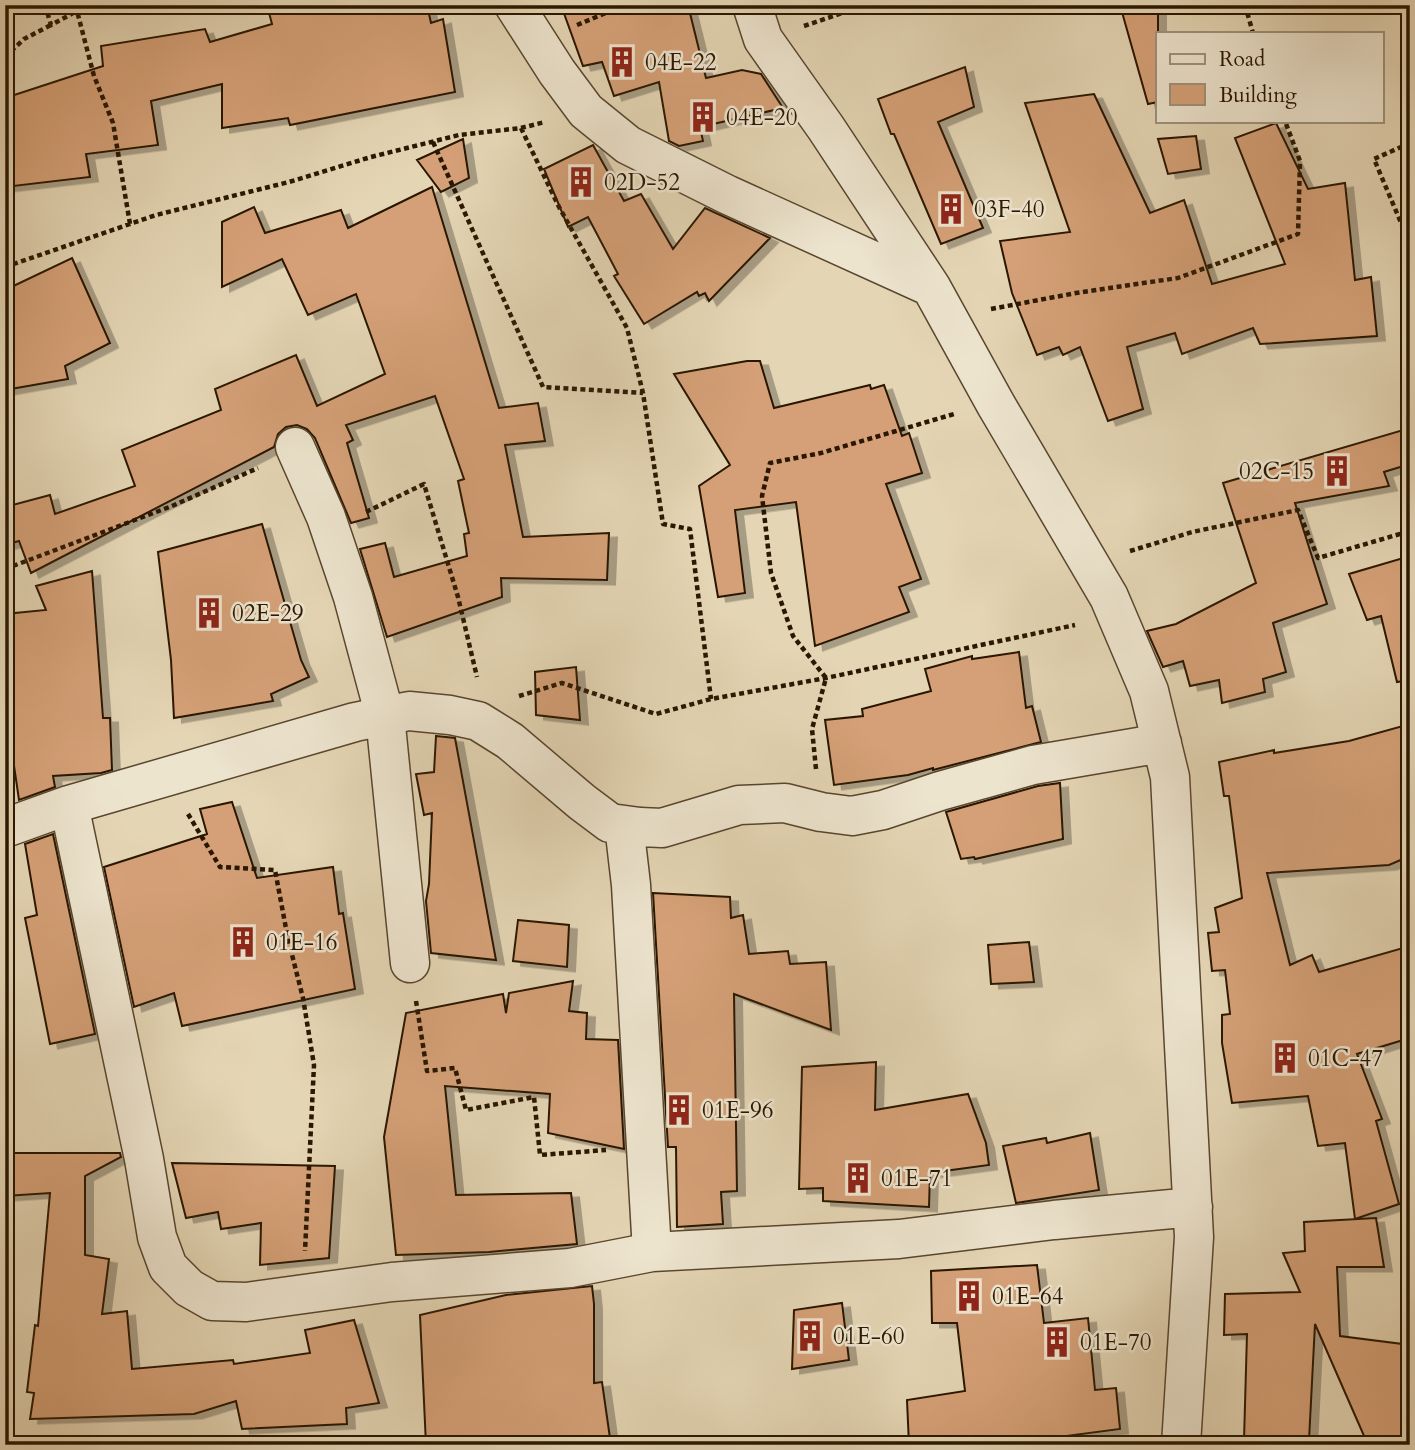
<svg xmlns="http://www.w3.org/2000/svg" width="1415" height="1450" font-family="Cardo,serif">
<defs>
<filter id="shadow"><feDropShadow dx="8" dy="4.5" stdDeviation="0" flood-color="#0004"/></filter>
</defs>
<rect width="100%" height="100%" fill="#e4d5b4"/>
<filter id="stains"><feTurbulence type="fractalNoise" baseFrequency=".00286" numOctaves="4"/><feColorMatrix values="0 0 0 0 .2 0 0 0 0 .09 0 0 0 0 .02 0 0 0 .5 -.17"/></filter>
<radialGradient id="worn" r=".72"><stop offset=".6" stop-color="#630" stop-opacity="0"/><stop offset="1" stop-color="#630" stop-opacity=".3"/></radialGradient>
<path fill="#d5a077" stroke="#2a1701" stroke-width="2" filter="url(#shadow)" d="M267 5H427L431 23 443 19 455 92 290 125 288 118 222 128V84L151 101 158 145 86 154 90 177 5 187V98L103 66 101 46 205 29 210 42 272 24Z
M561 5H688L706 78 742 70 761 74 783 108 700 127 703 141 679 146 669 141 659 82 614 96 602 62 583 66Z
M1120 5H1158V102L1148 104Z
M965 67 974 107 938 122 983 228 941 244 894 134H891L878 99Z
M1094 94 1150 213 1184 200 1212 284 1285 264 1235 138 1276 123 1308 189 1345 183 1355 280 1371 277 1377 336 1260 344 1253 328 1182 354 1175 333 1127 347 1143 409 1108 421 1080 347 1063 355 1059 347 1037 355 1012 293 1000 241 1070 232 1025 103Z
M1196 136 1201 169 1168 174 1158 139Z
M463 139 469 178 441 192 417 160Z
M593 145 624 201 641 194 673 249 705 208 770 238 709 301 705 293 699 296 697 292 644 324 614 276 618 274 588 217 568 227 544 169Z
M432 187 499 408 538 403 545 441 505 445 523 537 609 533 607 580 501 578 502 597 387 637 360 549 385 543 394 577 467 556 464 534 469 533 458 481 464 479 435 396 346 425 353 440 347 443 369 518 351 523 315 438 307 429 297 425 286 427 278 434 274 447 31 573 19 541 5 545V507L50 495 55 514 135 486 122 450 221 410 215 389 296 355 317 406 385 374 356 294 308 315 282 259 222 287V222L254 207 265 233 341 210 348 228Z
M72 258 110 343 65 366 68 379 5 390V290Z
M747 361H760L774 408 870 385 871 389 884 385 902 436 909 433 922 473 886 484 921 579 899 587 909 612 815 646 796 502 735 510 745 593 718 597 699 486 730 465 674 374Z
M1410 428V464L1384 472 1389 486 1295 503 1327 604 1273 623 1286 672 1263 679 1265 692 1222 703 1219 680 1190 686 1183 661 1163 667 1147 631 1176 624 1256 583 1223 483Z
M262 524 301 660 309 677 271 694 273 701 174 718 171 660 158 552Z
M1410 556V680L1397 682 1381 616 1367 620 1349 574Z
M92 571 103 718H110L112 770 101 773 53 776 55 787 19 800 5 704V614L46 610 36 586Z
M1019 652 1026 708 1032 706 1041 742 933 770V768L908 775 834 785 825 720 863 716 862 709 931 691 925 669 972 656V659Z
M576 667 580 720 536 715 535 672Z
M1410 724V856L1389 865 1267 873 1290 965 1312 955 1319 972 1410 946V1038L1357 1054 1382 1119 1376 1121 1399 1204 1355 1219 1345 1143 1318 1146 1308 1096 1232 1103 1222 1043V1015L1230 1014 1225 970 1212 971 1208 933 1219 932 1215 908 1242 898 1229 796H1224L1219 762 1274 750V753L1349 741Z
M436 736 455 738 496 960 431 953 426 901 429 884 432 813 424 815 416 774 434 772Z
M1060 783 1063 839 975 859 974 857 961 859 946 812 1038 786Z
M232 802 257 878 333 867 339 914 343 913 355 989 182 1026 174 993 134 1007 104 867 207 834 200 809Z
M53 834 95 1034 50 1044 25 918 37 915 25 844Z
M653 893 730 897 731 918 743 915 749 954 788 951 790 964 826 962 831 1030 734 994 737 1191 721 1192 723 1224 677 1227 676 1147H668Z
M518 920 569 925 567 967 513 961Z
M1029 942 1034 982 991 984 988 945Z
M573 981 569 1011 587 1013 586 1039 618 1040 624 1149 548 1133 550 1094 445 1086 456 1195 571 1193 577 1244 489 1252 396 1255 384 1137 406 1013 503 994 506 1013 509 993Z
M876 1062 875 1110 968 1094 986 1143 989 1165 930 1173 929 1207 823 1201V1188L799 1189 802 1067Z
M1090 1133 1099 1190 1016 1203 1003 1146 1046 1138 1047 1143Z
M5 1153H120L121 1157 85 1176V1255L109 1259 102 1314 127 1311 132 1369 233 1360 234 1364 310 1353 305 1330 354 1320 379 1403 346 1408 347 1424 242 1429 236 1401 194 1414 30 1419 34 1393 27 1392 35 1325 38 1326 50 1193 5 1196Z
M172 1163 335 1166 329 1258 260 1265 261 1223 221 1229 218 1212 186 1218Z
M1376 1218 1384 1267H1337L1340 1336 1410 1345V1445H1368L1315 1324 1309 1440H1244L1247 1334 1224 1335 1225 1294 1300 1292 1283 1253 1305 1251 1304 1222Z
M1037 1265 1044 1323 1088 1318 1095 1390 1116 1388 1120 1429 1058 1437 1059 1445H909L907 1400 965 1391 957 1323H932L931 1271Z
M592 1286 594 1304V1383L602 1382 611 1445H426L420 1315 506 1295Z
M842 1303 849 1360 792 1369 794 1310Z"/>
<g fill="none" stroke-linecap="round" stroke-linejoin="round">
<defs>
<path id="minor" d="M514 5 557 72 586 111 628 145 728 195 931 287
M752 5 763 39 826 128 931 287 995 403 1109 597 1149 691 1170 777 1194 1237 1181 1445
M295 447 326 517 353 597 385 716 410 963
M69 805 144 1159 157 1237 168 1267 189 1288 212 1301 246 1302 392 1282 570 1268 652 1252 899 1239 1054 1220 1193 1207
M624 825 631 885 652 1252
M5 828 69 805 355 722 409 711 450 715 478 721 510 741 582 802 610 823 640 827 662 828 739 805 785 803 821 812 852 816 883 810 940 791 1033 765 1162 743"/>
</defs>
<use href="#minor" stroke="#58462e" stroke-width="41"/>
<path stroke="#2a1701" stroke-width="4.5" stroke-dasharray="5 3.5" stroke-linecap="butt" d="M45 5 51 25 77 11
M99 5 77 11 94 76 113 123 130 224
M1245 5 1253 33
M577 25 625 5
M804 26 866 5
M5 57 24 39 51 25
M521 128 559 207 627 328 643 393 663 524 690 529 711 699
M433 142 543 387 643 393
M1410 143 1374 159 1410 244
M5 267 156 215 289 182 371 157 459 135 521 128 545 122
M991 309 1076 293 1178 278 1298 234 1300 161 1285 121
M1410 504 1404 506 1410 526
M366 512 424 484 458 597 477 677
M1130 551 1192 532 1298 510 1318 558 1410 531
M5 569 172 506 258 468
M519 696 562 683 656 714 711 699 826 678 1075 625
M816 769 812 729 826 678 793 636 771 573 762 496 770 463 821 453 954 414
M188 814 220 867 275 870 288 939 303 998 314 1065 305 1251
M416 1001 427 1071 455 1068 466 1110 534 1097 540 1155 606 1150"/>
<use href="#minor" stroke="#ede4ce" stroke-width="38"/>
</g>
<defs>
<symbol id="building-bare" viewBox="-9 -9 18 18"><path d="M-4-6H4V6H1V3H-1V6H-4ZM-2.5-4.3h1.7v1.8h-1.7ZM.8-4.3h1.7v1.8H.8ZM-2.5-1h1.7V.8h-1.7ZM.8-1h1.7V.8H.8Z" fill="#8f2418" stroke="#ede4ce" stroke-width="2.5" paint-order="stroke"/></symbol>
</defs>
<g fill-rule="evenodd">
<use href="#building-bare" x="600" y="40" width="44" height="44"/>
<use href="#building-bare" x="681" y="95" width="44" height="44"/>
<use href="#building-bare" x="559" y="160" width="44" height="44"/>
<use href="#building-bare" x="929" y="187" width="44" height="44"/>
<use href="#building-bare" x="1315" y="449" width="44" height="44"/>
<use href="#building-bare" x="187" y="591" width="44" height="44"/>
<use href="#building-bare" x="221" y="920" width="44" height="44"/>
<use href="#building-bare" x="1263" y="1036" width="44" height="44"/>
<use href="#building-bare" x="657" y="1088" width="44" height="44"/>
<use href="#building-bare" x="836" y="1156" width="44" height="44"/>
<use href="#building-bare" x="947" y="1274" width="44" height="44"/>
<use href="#building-bare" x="788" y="1314" width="44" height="44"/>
<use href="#building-bare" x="1035" y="1320" width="44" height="44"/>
</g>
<g text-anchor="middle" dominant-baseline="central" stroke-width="5" stroke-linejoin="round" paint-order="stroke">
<g font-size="23" fill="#2a1701" stroke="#ede4ce" text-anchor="start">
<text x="645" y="62">04E-22</text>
<text x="726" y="117">04E-20</text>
<text x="604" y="182">02D-52</text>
<text x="974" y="209">03F-40</text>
<text x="1314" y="471" text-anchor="end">02C-15</text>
<text x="232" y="613">02E-29</text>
<text x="266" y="942">01E-16</text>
<text x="1308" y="1058">01C-47</text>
<text x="702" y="1110">01E-96</text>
<text x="881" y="1178">01E-71</text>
<text x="992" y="1296">01E-64</text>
<text x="833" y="1336">01E-60</text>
<text x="1080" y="1342">01E-70</text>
</g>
</g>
<rect width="1415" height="1450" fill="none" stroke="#e4d5b4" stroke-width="28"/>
<rect x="7" y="7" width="1401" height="1436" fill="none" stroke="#2a1701" stroke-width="3.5"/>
<rect x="14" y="14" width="1387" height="1422" fill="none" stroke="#2a1701" stroke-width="2"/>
<rect x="1156" y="32" width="228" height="91" fill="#ede4ce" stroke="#9f927c" stroke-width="2"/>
<rect x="1170" y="54" width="35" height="10" fill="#ede4ce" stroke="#9f927c" stroke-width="2"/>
<text x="1219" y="66" font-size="21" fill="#2a1701">Road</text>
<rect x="1170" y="84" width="35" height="21" fill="#d5a077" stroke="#9f927c" stroke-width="2"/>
<text x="1219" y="102" font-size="21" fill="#2a1701">Building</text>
<rect width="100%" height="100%" filter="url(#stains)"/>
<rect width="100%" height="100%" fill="url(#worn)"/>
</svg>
